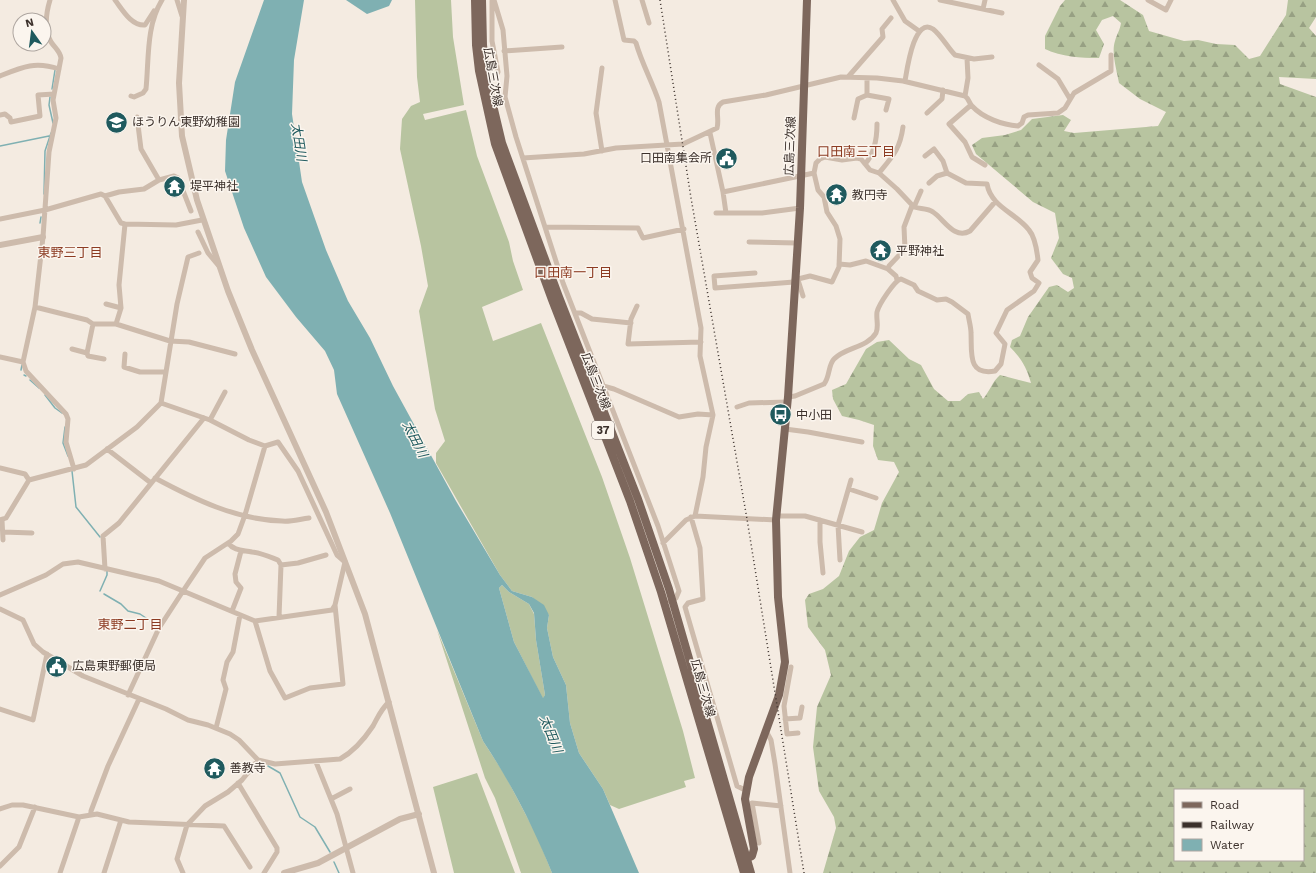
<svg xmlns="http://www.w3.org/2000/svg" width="1316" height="873" font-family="'Work Sans','Noto Sans JP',sans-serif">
<defs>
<pattern id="forest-firs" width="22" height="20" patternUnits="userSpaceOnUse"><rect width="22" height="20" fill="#b8c4a0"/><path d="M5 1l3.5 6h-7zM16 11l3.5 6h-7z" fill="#97a083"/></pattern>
</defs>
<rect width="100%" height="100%" fill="#f4ebe1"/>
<path fill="#b8c4a0" d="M415 0H451L453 37 464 105 423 114 425 120 466 110 477 156 509 242 513 261 523 290 482 307 493 341 541 323 602 477 630 558 683 731 695 778 684 781 686 787 619 809 610 805 603 789 579 753 570 723 566 685 553 657 547 628 549 615 532 597 512 591 500 575 436 463V453L445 441 435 409 419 311 428 286 421 246 400 149 402 119 411 106 420 102 417 77Z
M502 585 509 592 529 604 534 614 536 640 545 695 543 699 514 642 499 588Z
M437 630 483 741 505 775 538 838 552 873H521L495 798 485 778Z
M477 773 515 873H454L433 787Z"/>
<path fill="url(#forest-firs)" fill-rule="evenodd" d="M1065 0H1120L1143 15 1149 31 1184 41 1198 40 1216 44 1235 45 1249 59 1260 56 1286 15 1288 0H1316V17L1309 28 1316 36V79L1279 77 1280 84 1316 97V873H823L836 828 834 817 819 791 813 747 817 707 831 675 825 650 808 627 805 600 809 594 823 589 839 576 849 551 860 537 874 530 882 503 899 472 894 462 878 460 873 446 874 425 859 420 842 416 833 399 832 390 846 384 866 349 877 342 889 340 909 359 921 365 934 389 948 401H960L968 394 979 392 983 399C990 391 992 382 1000 375L1031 383C1027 368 1021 358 1010 347L1012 340 1020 336 1028 317 1049 287 1057 285 1068 292 1074 288 1072 278 1063 274 1051 258 1059 238 1055 213 1033 202 976 154 972 145 982 138 1005 135 1021 130 1032 119 1063 115 1071 120 1064 131 1074 133 1158 126 1166 112 1140 99 1119 83C1117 71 1111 53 1115 41 1117 34 1120 30 1121 23L1113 16 1102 20 1096 30 1104 44 1099 58C1080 58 1062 57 1045 49V36L1060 6ZM1175 790H1303V860H1175Z"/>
<path fill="#7fb0b2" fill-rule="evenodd" d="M264 0H304L294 60 292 114 302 182 326 250 348 301 370 338 393 386 456 501 500 575 512 591 532 597 544 605 549 615 547 628 553 657 566 685 570 723 579 753 603 789 639 873H552C533 826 511 783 483 741L390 513 337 394 334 370 325 351 296 317 266 277 244 228 225 171 226 140 235 82ZM502 585 509 592 529 604 534 613 536 640 545 695 543 698 514 642 499 588Z
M346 0H392L389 6 367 14Z"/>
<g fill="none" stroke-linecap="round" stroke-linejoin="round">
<path stroke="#7fb0b2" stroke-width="1.5" d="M52 89 55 70
M50 97 49 105 53 123
M0 146 49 136
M44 194 45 151 51 133
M40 223 41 217
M21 370 22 365
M24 375 26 376
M30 380 39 388
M45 395 55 408 62 413
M65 427 63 443 68 456
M72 471 76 507 100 537
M100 591 107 575V571
M104 594 121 604 128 611 140 614 158 626
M268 766 280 773 300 817 315 827 330 852
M334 862 339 873"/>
<path stroke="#cdbbac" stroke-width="5" d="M50 0C46 13 44 29 51 42 55 48 60 51 61 58L53 100 56 118 49 152 43 237 35 307 23 362 26 371 66 414 68 419 66 442 74 469
M115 0C122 9 131 26 145 25L154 11
M177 0 182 16
M494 0 503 30 507 76 505 97 516 137 563 283 658 526 679 591 676 598 670 601
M615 0 624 40 634 41 636 43C642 64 652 81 659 102L701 328 700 356 713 415 706 447 703 477 695 516
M642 0 649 23
M893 0 905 21 919 31
M940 0 1002 13
M1148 0 1166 10 1171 0
M983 9 985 0
M504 51 562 47
M1039 65 1058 79 1070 99
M0 76C22 67 35 61 59 69
M848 77 883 37 882 29 891 18
M485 81 495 77 498 72 492 41V1
M905 81C907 70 914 16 933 29 941 35 948 48 955 55L974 59 992 57
M867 95V78
M131 96 134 97 143 93 146 89C149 59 146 26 162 0
M965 96 968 78 967 58
M971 105 949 124 965 142 972 157 985 165
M927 113 942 99 943 90
M0 115 5 114 10 118 11 122 40 116 38 95 54 94
M854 118 858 99 867 95 889 99 886 110
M710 133 723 192 726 213
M602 151 596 113 602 68
M523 158 584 154 616 148 683 144 717 128C720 118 713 107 723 102L766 95 841 77 877 78 903 81 965 96C969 99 969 103 972 106 983 118 1003 125 1018 126L1022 123 1024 117 1028 115 1058 113 1065 108 1074 93 1111 71V55
M865 164C875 153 877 139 877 124
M879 173C893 156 900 149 903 127
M159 180 174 176 178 178 191 211
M929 183 937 176 947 173
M723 192 814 173
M105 196 119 192 144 189 159 180 141 149 137 117
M914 207 921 191
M716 213H762L800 208
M0 219 45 210 101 194 105 196 121 223 125 224 176 225 202 220
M545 227 638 228 643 238 684 229
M198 232 208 253 218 265
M749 242 797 243
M839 264 850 265 866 261 888 269
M755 273 714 276 715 288 794 282
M794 280 810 276 832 282 839 267 840 239 836 226 827 212 824 197 818 190 814 173 816 163 820 159 825 157 842 160 857 158 861 159 870 170 879 173 897 189 914 207C920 209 928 208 933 212 944 219 954 240 970 231L995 202
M798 280 803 296
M897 280 896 276 888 269 889 266 905 249 904 227 912 206
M106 304 121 308
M637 306 631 319 628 344 701 342
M35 307 87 320 93 324H116L170 341 189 342 235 354
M575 313H581L592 319 631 323
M116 324 121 308 119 285 125 224
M72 349 87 353 88 356 104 359
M87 353 93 324
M125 354 124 367 140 372H165
M0 357 23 362
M603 386 614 389 679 417 698 414 713 415
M788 397 795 396 824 384C830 377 828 365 834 359 845 347 867 348 876 333 879 327 876 319 877 312 879 304 895 280 901 279L914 285 918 291 937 300 946 299 952 302 968 314C969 321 971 327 971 333 972 352 967 376 995 371L1001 364 1005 344 996 333 1007 310 1034 291 1039 283 1032 278 1030 272 1038 260C1037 251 1035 237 1029 230 1016 213 991 207 987 184L966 183 947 173 943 161 934 149 925 156
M737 407 749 403 787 402
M210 420 225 392
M785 429 808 432 862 442
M107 449 151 483
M0 468 25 474 29 480
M155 478C194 499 237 520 282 521 291 522 300 519 309 518
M849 489 876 498
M776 516H805L862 532
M691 517 700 548 703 599 688 603 685 607 737 786 747 791
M0 520 6 518 29 480 86 465 137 427 161 403 177 304 188 257 199 253
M2 520 3 540
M820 520V542L823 573
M3 532 32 533
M228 543C234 551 243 550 252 552 261 553 270 557 278 560L281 565 279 617
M663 543 686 520 695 516 776 520
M840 560 838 525 851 480
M281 565 298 563 326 555
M105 569 103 536 119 523 204 418
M0 595 46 575 63 564 78 562 159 581 255 621 332 610 335 605 345 562 337 555 298 471 278 442 265 446 249 440 210 420 161 403
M0 609 23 620 34 644 43 652 83 676 166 709 188 720 208 725 230 734 239 740 258 760 275 764 340 759C353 752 365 738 373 726 378 717 381 709 389 702
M232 611 241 588 236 582 235 574 241 551
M255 621 270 671 285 698 310 688 343 684 335 605
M791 667 784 706 787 734 798 733
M128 695 159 628 183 591 205 558 231 541 238 534 245 515 265 446
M0 709 33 720 47 654
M785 719 800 718 802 707
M216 728 226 689 223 680 227 662 233 652 240 615
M766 731 771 740 775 764 790 873
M316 762 337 814 353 873
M238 783 277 848V852L264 873
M331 799 350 789
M0 809 12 805H23L79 817 97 814 129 822 224 826 250 867
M91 815V811L108 766 139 699
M759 843 752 803 781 806
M0 866 19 847 35 807
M60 873 79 817
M104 873 121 820
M183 873 177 859 187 825 205 806 228 792 242 780 258 760"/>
<path stroke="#cdbbac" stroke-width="6" d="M184 0 179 83 182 136 197 200 228 291 252 350 326 512 365 614 434 873
M0 245 43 237
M284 873 318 863 400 819 419 814"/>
<path stroke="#7d675c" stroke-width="8" d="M475 0 476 45 479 71 495 144 552 300 630 501 661 592 744 873
M482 0 483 45 487 80 502 143 559 297 638 499 669 589 751 873
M743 860 752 856 754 849 745 799 749 777 779 695 785 662 778 597 776 520 788 397 800 208 807 0"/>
<path stroke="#3b302b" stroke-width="1.5" stroke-dasharray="1 3" stroke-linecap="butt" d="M660 0 691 198 747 519 804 873"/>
</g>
<defs>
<symbol id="school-disc" viewBox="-11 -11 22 22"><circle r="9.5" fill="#1f5a5e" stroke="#fbf5ee"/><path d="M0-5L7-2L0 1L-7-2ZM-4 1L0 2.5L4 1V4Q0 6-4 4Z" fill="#fff"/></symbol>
<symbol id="civic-disc" viewBox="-11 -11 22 22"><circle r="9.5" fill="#1f5a5e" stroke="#fbf5ee"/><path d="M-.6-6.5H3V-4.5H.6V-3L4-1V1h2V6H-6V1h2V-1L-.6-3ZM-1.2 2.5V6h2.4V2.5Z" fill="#fff"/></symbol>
<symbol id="temple-disc" viewBox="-11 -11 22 22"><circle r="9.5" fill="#1f5a5e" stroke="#fbf5ee"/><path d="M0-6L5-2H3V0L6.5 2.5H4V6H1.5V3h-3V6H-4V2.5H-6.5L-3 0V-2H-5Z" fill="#fff"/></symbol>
<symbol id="bus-disc" viewBox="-11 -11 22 22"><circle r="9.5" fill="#1f5a5e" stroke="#fbf5ee"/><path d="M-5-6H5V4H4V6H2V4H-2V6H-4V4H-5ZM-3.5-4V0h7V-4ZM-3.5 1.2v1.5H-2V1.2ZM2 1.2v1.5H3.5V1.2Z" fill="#fff"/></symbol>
</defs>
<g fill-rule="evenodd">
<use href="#school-disc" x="104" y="110" width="25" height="25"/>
<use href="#civic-disc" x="714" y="146" width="25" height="25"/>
<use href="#temple-disc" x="162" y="174" width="25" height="25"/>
<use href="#temple-disc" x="824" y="182" width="25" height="25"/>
<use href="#temple-disc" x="868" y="238" width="25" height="25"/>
<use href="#bus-disc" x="768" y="402" width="25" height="25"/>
<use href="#civic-disc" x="44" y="654" width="25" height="25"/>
<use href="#temple-disc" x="202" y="756" width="25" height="25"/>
</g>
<g text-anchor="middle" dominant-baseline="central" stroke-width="3" stroke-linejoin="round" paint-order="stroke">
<rect fill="#fbf5ee" stroke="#756b66" stroke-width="1" x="592" y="421" width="22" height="18" rx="3"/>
<g font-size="11" font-weight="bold" fill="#3b302b">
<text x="603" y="430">37</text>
</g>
<g font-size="12" fill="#3b302b" stroke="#fbf5ee">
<text transform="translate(493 77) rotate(80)">広島三次線</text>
<text transform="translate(790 146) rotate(-88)">広島三次線</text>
<text transform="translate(596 381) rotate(69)">広島三次線</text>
<text transform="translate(703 688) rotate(74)">広島三次線</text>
</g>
<g font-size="12" fill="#3b302b" stroke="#fbf5ee" text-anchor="start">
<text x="132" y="122">ほうりん東野幼稚園</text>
<text x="712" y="158" text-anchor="end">口田南集会所</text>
<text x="190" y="186">堤平神社</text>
<text x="852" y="195">教円寺</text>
<text x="896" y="251">平野神社</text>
<text x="796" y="415">中小田</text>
<text x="72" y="666">広島東野郵便局</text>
<text x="230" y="768">善教寺</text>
</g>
<g font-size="13" font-style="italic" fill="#1f5a5e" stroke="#fbf5ee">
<text transform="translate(299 142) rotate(81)">太田川</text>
<text transform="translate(415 439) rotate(63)">太田川</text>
<text transform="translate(551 734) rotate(68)">太田川</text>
</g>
<g font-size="13" fill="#8c3b22" stroke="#fbf5ee">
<text x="856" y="151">口田南三丁目</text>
<text x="70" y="252">東野三丁目</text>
<text x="573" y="272">口田南一丁目</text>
<text x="130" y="624">東野二丁目</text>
</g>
</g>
<rect x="1174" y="789" width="130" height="72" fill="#fbf5ee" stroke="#aea6a0"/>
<rect x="1182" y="802" width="20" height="6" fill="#7d675c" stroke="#aea6a0"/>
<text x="1210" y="809" font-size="12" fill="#3b302b">Road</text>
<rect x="1182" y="822" width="20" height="6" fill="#3b302b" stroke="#aea6a0"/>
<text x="1210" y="829" font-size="12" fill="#3b302b">Railway</text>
<rect x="1182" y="839" width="20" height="12" fill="#7fb0b2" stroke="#aea6a0"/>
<text x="1210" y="849" font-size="12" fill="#3b302b">Water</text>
<g transform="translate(32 32) rotate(346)"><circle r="19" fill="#fbf5ee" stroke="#aea6a0"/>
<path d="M0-3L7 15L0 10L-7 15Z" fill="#1f5a5e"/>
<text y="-6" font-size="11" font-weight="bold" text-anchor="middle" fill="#3b302b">N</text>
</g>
</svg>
